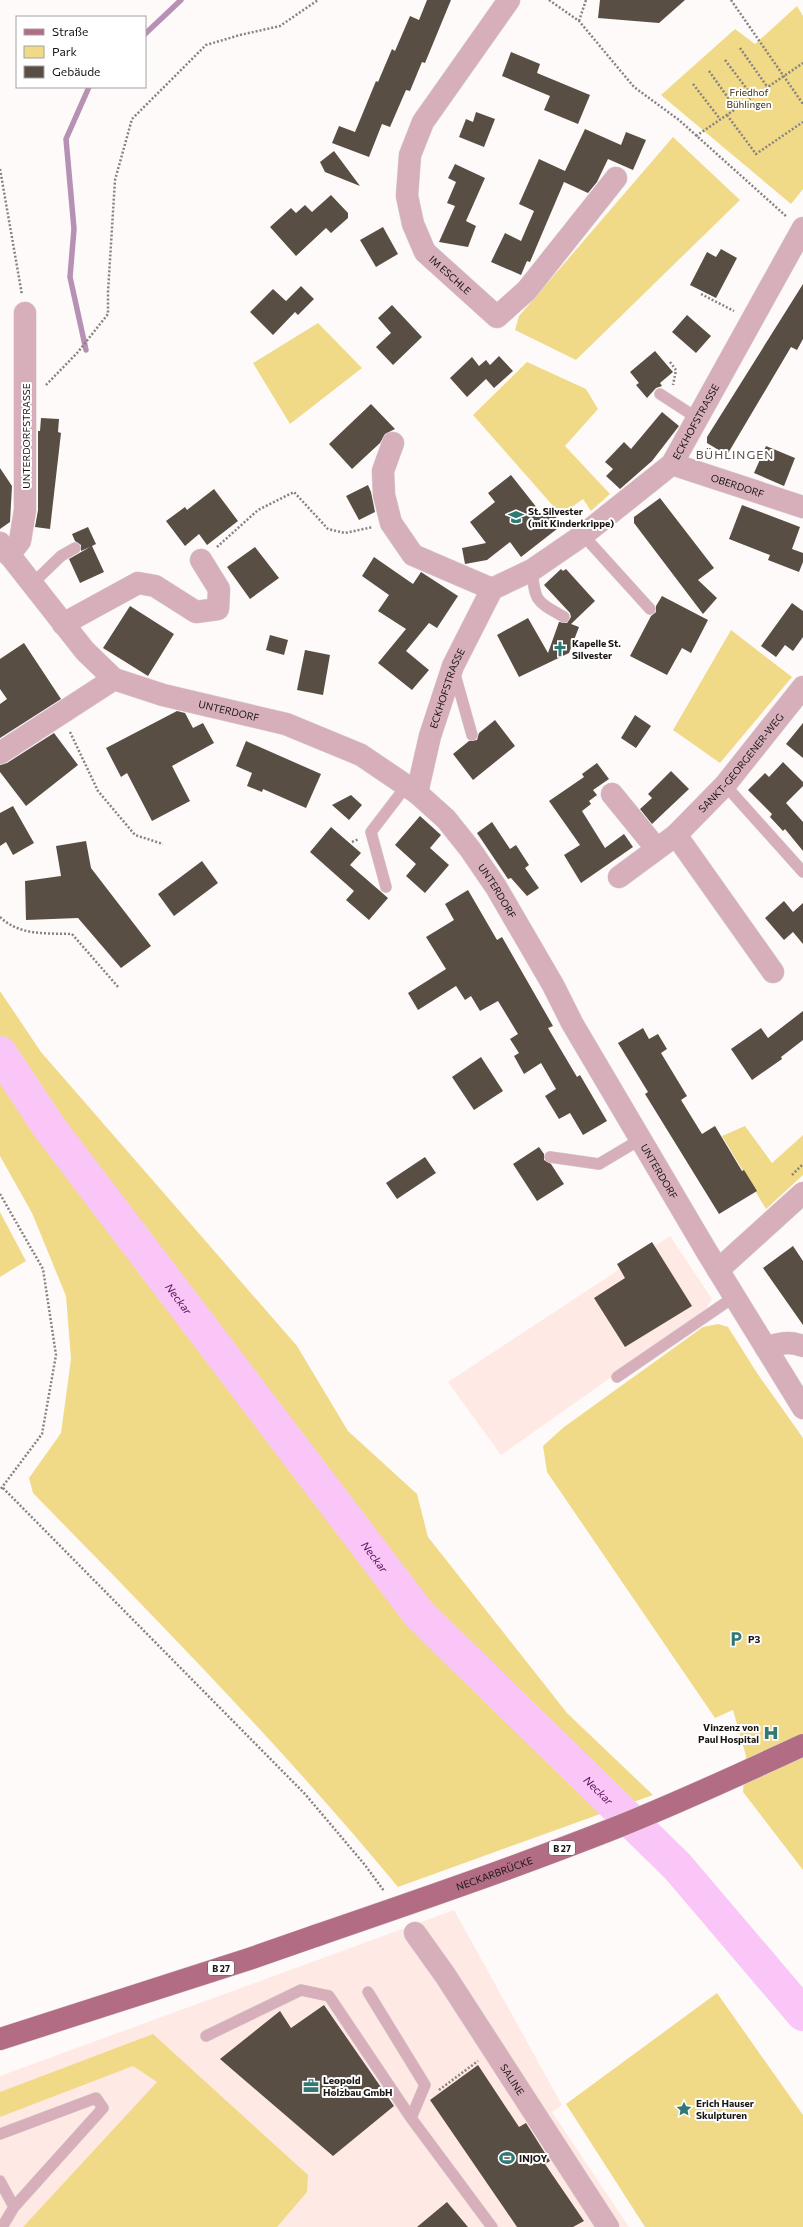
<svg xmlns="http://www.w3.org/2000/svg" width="803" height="2227" font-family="Commissioner,sans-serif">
<rect width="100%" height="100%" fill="#fefafa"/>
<path fill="#ffe9e5" d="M670 1236 712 1299 704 1312 501 1455 448 1382Z
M454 1910 562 2105 552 2112 629 2227H0V2076Z"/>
<path fill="#f1da87" d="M797 6 803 16V189L791 204 661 95 735 29 755 44Z
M673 137 740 200 576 360 515 330 519 316Z
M318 323 362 368 290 424 253 363Z
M527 362 586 389 598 409 565 446 610 494 591 511 583 499 561 515 473 415Z
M731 630 792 677 720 763 673 730Z
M0 991 41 1052 297 1346 348 1431 417 1494 428 1537 567 1713 653 1795 398 1887C284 1749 158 1621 33 1493L29 1478 61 1433 71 1359 66 1296 32 1213 0 1156Z
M745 1126 772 1163 803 1135V1175L766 1209 722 1136Z
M0 1212 26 1261 0 1277Z
M718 1324 728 1327 757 1373 803 1438V1870L743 1792 746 1756 733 1710 715 1718 547 1472 543 1446 564 1427 703 1327Z
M717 1993 803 2115V2227H645L566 2104Z
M153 2034 308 2175 307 2192 277 2227H23L157 2082 133 2066 0 2117V2092Z"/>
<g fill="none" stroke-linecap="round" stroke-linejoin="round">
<path stroke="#b691b3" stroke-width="5.5" d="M145 34 181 0
M86 350 70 277 74 229 66 139 89 87"/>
<path stroke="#f9c6f7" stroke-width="34" id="s1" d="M0 1053 49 1127 419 1614 677 1866 803 2014"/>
</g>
<path fill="#584e44" d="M427 0H451L425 63 422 62 410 91 406 90 390 127 382 124 369 157 332 143 339 126 355 132 376 81 378 82 392 49 395 51 410 16 419 20Z
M600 0H685L659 23 598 18Z
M511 52 540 64 537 73 590 95 578 124 544 110 550 96 502 76Z
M476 112 495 119 484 147 459 137 466 119 473 122Z
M585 129 621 145 626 132 646 140 633 170 608 159 597 182 588 193 564 182 530 262 527 261 521 275 491 262 505 233 521 241 534 211 519 204 539 159 565 171Z
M334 151 360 186 325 172 320 162Z
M455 164 485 178 466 221 476 226 468 247 439 242 455 206 447 203 456 182 448 178Z
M331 195 348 213V218L331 233 326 228 296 256 270 227 291 208 296 213 305 205 312 212Z
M383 227 398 254 376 267 360 240Z
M721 249 737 258 716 298 690 285 707 252 716 257Z
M803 284V339L797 350 791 347 727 455 707 443V437Z
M301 286 314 299 298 315 295 312 273 335 250 312 273 289 286 301Z
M392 305 422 337 393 365 376 347 391 333 378 318Z
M687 315 711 336 696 353 672 332Z
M655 351 673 372 660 383 662 386 656 388 647 398 636 385 639 383 630 372Z
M499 356 513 371 494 388 486 379 467 397 450 378 472 357 479 366 486 360 490 365Z
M371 404 395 429 385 434 380 443 352 469 329 444Z
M662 412 679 426 652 461 620 489 606 476 613 469 605 462 624 442 631 449Z
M41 418 59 419 58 432 61 433 50 529 35 527 38 510V431H40Z
M766 446 795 458 784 486 754 473Z
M0 468 12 486 10 522 0 529Z
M511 475 541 513 548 507 562 525 521 557 510 542 487 560 465 564 462 548 486 543 470 522 495 502 488 493Z
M368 485 371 492 375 512 359 520 346 496Z
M214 489 238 521 207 545 199 534 185 546 166 521 185 507 187 510Z
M660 498 714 568 698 580 717 598 703 614 634 523V517Z
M742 505 800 527 792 549 803 553V562L799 572 768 560 770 555 729 539Z
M88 527 96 544 92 546 104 572 80 583 69 559 90 547 81 551V545L75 541 72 534Z
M255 547 279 578 250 599 227 567Z
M374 557 413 584 421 572 458 596 437 628 429 623 406 651 429 670 412 690 378 663 406 629 378 611 389 595 362 576Z
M561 569 563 571 566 569 595 601 571 624 579 627 569 653 519 677 497 635 528 618 548 653 559 622 567 623 571 617 570 613 544 585Z
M662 596 708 620 691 653 682 648 667 675 630 656 651 616 656 612V606Z
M792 603 803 611V637L793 651 785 645 776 657 761 646Z
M130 606 174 634 148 676 103 648Z
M270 635 288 640 284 655 266 650Z
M24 643 61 699 0 738V704L7 699 0 689V659Z
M305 650 330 655 323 695 297 690Z
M177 711 185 713 193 728 203 723 214 743 172 766 190 801 152 821 127 773 121 777 106 748Z
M635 715 651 726 636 748 621 738Z
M495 720 515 746 473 780 453 754 469 741 477 740 479 733Z
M803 723V758L786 744Z
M54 733 78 765 26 806 0 772V765L7 763Z
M246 741 321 774 306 808 263 789 262 792 247 786 252 773 236 766Z
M783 762 803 782V786L786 803 803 822V851L785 829 783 831 770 817 772 814 748 790 765 773 769 777Z
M597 763 609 779 593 790 597 795 589 801 591 804 582 811 605 848 624 834 633 847 581 883 564 855 580 845 549 801 584 777 582 774Z
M671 771 689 789 652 824 640 809 652 798 648 794Z
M351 795 362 805 349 820 332 805Z
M13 806 34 843 13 855 6 842 0 846V813Z
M420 816 441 835 430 848 449 865 425 893 406 876 416 864 395 845Z
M492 822 510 849 516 845 529 865 525 868 539 888 527 896 511 878 508 879 477 833Z
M331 827 361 853 350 865 388 898 369 920 346 900 354 891 310 852Z
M86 841 91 868 151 946 121 968 78 918 26 920 25 881 61 876 56 846Z
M202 861 218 883 174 916 158 894Z
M468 890 497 940 502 937 553 1026 548 1028 577 1077 580 1075 607 1121 583 1135 570 1113 559 1119 545 1096 556 1089 541 1063 524 1074 514 1056 519 1053 510 1039 518 1034 498 1001 480 1011 471 996 465 1000 456 986 418 1010 408 993 446 969 426 937 454 920 445 904Z
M784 901 793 912 803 903V944L793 932 784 940 765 918Z
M803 1011V1040L781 1057 782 1059 752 1080 731 1049 761 1028 768 1038Z
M643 1028 649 1039 658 1034 667 1049 661 1053 687 1096 681 1100 702 1134 715 1126 742 1171 744 1170 757 1191 719 1214 645 1094 648 1092 618 1043Z
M481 1057 503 1091 474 1110 452 1077Z
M539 1147 544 1154V1160L551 1164 564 1184 537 1201 513 1164Z
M425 1157 436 1173 397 1199 386 1183Z
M652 1242 692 1306 625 1347 594 1298 625 1278 617 1264Z
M793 1246 803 1261V1325L763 1268Z
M324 2005 394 2106 333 2156 220 2059 280 2011 291 2028Z
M478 2065 519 2127 526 2123 550 2161 545 2164 584 2221 573 2227H517L430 2100Z
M447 2202 468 2227H417Z"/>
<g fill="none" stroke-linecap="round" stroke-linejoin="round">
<defs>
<path id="service" d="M660 394 697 418
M583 535 650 609
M532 570C535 602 536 601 564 617
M32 584 61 556 75 548
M454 671 472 735
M725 785 803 872
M386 887 371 832 407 785
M550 1157 599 1164 641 1139
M617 1377 734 1297
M368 1992 425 2085 411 2118 492 2227
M206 2036 301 1990 329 1996 411 2118
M0 2134 96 2098 103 2108 14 2207 2 2227
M0 2181 14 2207"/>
<g id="minor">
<path id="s2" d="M509 0 423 122 410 155 407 196 413 224 425 252 497 317 527 290 616 178"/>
<path d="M393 443 383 471 384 495 391 523 413 555 492 589"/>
<path id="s3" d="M672 464 803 507"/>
<path d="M9 555 20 541 25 510V313"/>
<path d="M63 624 138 583 155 586 196 612 218 609 219 589 201 560"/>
<path d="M0 753 114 679"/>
<path id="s4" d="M417 793 430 736 453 666 492 589 532 570 583 535 672 464 803 228"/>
<path d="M612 794 656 848"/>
<path d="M676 835 773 972"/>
<path id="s5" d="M619 877 676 835 725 785 803 687"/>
<path d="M766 1348C779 1343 789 1341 803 1346"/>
<path id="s6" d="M415 1933 445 1975 608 2227"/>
</g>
<g id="tertiary">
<path id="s7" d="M0 543 85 651 114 679 163 695 286 724 361 755 417 793 446 819 470 849 496 887 553 985 572 1023 707 1252 803 1408"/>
<path d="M718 1270 803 1193"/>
</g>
<path id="primary" d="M0 2039 249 1959 315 1936"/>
</defs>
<use href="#service" stroke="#dad5d5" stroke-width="12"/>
<use href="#minor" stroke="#dad5d5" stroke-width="23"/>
<use href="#tertiary" stroke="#dad5d5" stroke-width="23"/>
<use href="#primary" stroke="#dad5d5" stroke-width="23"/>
<path stroke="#878282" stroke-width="2.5" stroke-dasharray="2 2" stroke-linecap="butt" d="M549 0 579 21 634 87 679 120 787 217
M731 0 803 104
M579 21 586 0
M740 48 768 88
M725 60 753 97
M709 71 736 109
M693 84 720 119
M727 115 756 154 803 122
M696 136 803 63
M0 169 22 295
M701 294 734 311
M670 362 676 370 673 385
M46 385 78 352 108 314V292L115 180 132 119 206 45 240 35 280 26 318 0
M217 547 258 510 294 492 328 529 345 533 373 527
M70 732 98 791 135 835 163 844
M352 842 359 839
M0 917C20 936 46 933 72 934L119 988
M792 1175 803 1164
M0 1194 43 1269 56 1355 42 1434 0 1490
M3 1488 305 1794 365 1865 384 1891
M439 2090 478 2061"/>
<use href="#service" stroke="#d6afba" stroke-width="11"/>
<use href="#minor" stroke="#d6afba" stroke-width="22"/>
<use href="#tertiary" stroke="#d6afba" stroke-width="22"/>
<use href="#primary" stroke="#b26d84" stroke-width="22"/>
<defs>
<g id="primary-bridge">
<path id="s8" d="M315 1936C417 1901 519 1866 620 1826 682 1801 743 1773 803 1745"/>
</g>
</defs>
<use href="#primary-bridge" stroke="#dad5d5" stroke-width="23" stroke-linecap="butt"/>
<use href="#primary-bridge" stroke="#b26d84" stroke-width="22"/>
</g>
<defs>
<symbol id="school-bare" viewBox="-9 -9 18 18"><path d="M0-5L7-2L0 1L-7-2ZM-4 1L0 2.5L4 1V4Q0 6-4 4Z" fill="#2f7874" stroke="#fff" stroke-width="2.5" paint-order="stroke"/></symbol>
<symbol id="church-bare" viewBox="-9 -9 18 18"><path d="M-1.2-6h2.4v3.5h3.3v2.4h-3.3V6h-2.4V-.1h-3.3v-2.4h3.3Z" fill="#2f7874" stroke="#fff" stroke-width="2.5" paint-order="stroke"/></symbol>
<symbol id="parking-bare" viewBox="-9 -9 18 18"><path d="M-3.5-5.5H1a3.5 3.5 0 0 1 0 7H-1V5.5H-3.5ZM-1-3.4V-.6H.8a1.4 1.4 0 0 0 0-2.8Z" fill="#2f7874" stroke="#fff" stroke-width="2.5" paint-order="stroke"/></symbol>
<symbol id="hospital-bare" viewBox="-9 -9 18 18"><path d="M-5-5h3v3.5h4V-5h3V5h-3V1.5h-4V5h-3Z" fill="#2f7874" stroke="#fff" stroke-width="2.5" paint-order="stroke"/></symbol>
<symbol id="office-bare" viewBox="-9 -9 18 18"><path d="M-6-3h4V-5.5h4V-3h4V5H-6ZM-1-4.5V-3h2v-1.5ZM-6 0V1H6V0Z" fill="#2f7874" stroke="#fff" stroke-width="2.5" paint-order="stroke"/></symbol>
<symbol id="sight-bare" viewBox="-9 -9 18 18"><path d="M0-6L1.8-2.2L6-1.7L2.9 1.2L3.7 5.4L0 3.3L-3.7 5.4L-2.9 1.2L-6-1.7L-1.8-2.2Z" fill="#2f7874" stroke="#fff" stroke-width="2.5" paint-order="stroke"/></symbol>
<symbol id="stadium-bare" viewBox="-9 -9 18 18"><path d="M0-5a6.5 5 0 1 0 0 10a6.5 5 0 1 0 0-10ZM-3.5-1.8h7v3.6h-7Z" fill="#2f7874" stroke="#fff" stroke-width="2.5" paint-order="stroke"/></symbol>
</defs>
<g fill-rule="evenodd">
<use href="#school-bare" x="505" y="506" width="22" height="22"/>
<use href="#church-bare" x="549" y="638" width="22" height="22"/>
<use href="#parking-bare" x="725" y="1628" width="22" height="22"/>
<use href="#hospital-bare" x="760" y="1722" width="22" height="22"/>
<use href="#office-bare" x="300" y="2075" width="22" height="22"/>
<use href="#sight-bare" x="673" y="2098" width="22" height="22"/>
<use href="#stadium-bare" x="496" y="2147" width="22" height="22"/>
</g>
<g text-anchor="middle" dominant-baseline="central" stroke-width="4" stroke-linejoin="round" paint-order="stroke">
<g fill="#fff" stroke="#5f5b5a" stroke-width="1">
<rect x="549" y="1841" width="26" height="14" rx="3"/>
<rect x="208" y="1961" width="26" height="14" rx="3"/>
</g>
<g font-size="9" font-weight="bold" fill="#1b1514">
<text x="562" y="1848">B 27</text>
<text x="221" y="1968">B 27</text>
</g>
<g font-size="10" fill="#39300a" stroke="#fff">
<text x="749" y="92">Friedhof<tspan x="749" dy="12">Bühlingen</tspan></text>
</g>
<g font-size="10" fill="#1b1514" stroke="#fff">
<text stroke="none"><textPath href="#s2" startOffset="319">IM ESCHLE</textPath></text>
<text stroke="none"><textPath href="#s4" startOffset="487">ECKHOFSTRASSE</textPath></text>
<text transform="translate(26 436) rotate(-90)">UNTERDORFSTRASSE</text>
<text stroke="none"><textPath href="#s3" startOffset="69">OBERDORF</textPath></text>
<text stroke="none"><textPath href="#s4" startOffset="109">ECKHOFSTRASSE</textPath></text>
<text stroke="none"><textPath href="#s7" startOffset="297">UNTERDORF</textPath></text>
<text stroke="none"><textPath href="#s5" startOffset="168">SANKT-GEORGENER-WEG</textPath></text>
<text stroke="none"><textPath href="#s7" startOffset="632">UNTERDORF</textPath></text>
<text stroke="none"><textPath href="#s7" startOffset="956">UNTERDORF</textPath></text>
<text stroke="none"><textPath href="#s8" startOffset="190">NECKARBRÜCKE</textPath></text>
<text stroke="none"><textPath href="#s6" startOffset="176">SALINE</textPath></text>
</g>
<g font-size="10" font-weight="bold" fill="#1b1514" stroke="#fff" text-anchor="start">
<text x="528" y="511">St. Silvester<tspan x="528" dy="12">(mit Kinderkrippe)</tspan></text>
<text x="572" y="643">Kapelle St.<tspan x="572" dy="12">Silvester</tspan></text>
<text x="748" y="1639">P3</text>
<text x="759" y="1727" text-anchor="end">Vinzenz von<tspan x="759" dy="12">Paul Hospital</tspan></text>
<text x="323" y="2080">Leopold<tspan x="323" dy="12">Holzbau GmbH</tspan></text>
<text x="696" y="2103">Erich Hauser<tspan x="696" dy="12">Skulpturen</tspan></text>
<text x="519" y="2158">INJOY</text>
</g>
<g font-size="11" font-style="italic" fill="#580e59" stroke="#fff">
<text stroke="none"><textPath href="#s1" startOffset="304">Neckar</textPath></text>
<text stroke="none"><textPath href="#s1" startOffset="628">Neckar</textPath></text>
<text stroke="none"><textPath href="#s1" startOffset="952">Neckar</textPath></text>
</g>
<g font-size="12" letter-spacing="1" fill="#5e4f4c" stroke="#fff">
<text x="735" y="454">BÜHLINGEN</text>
</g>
</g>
<rect x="16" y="16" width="130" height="72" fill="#ffffff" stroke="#a4a1a1"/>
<rect x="24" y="29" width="20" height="6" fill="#b26d84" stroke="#a4a1a1"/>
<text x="52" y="36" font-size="12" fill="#1b1514">Straße</text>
<rect x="24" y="46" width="20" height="12" fill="#f1da87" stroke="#a4a1a1"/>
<text x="52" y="56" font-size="12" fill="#1b1514">Park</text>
<rect x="24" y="66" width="20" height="12" fill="#584e44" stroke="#a4a1a1"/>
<text x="52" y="76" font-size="12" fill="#1b1514">Gebäude</text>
</svg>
